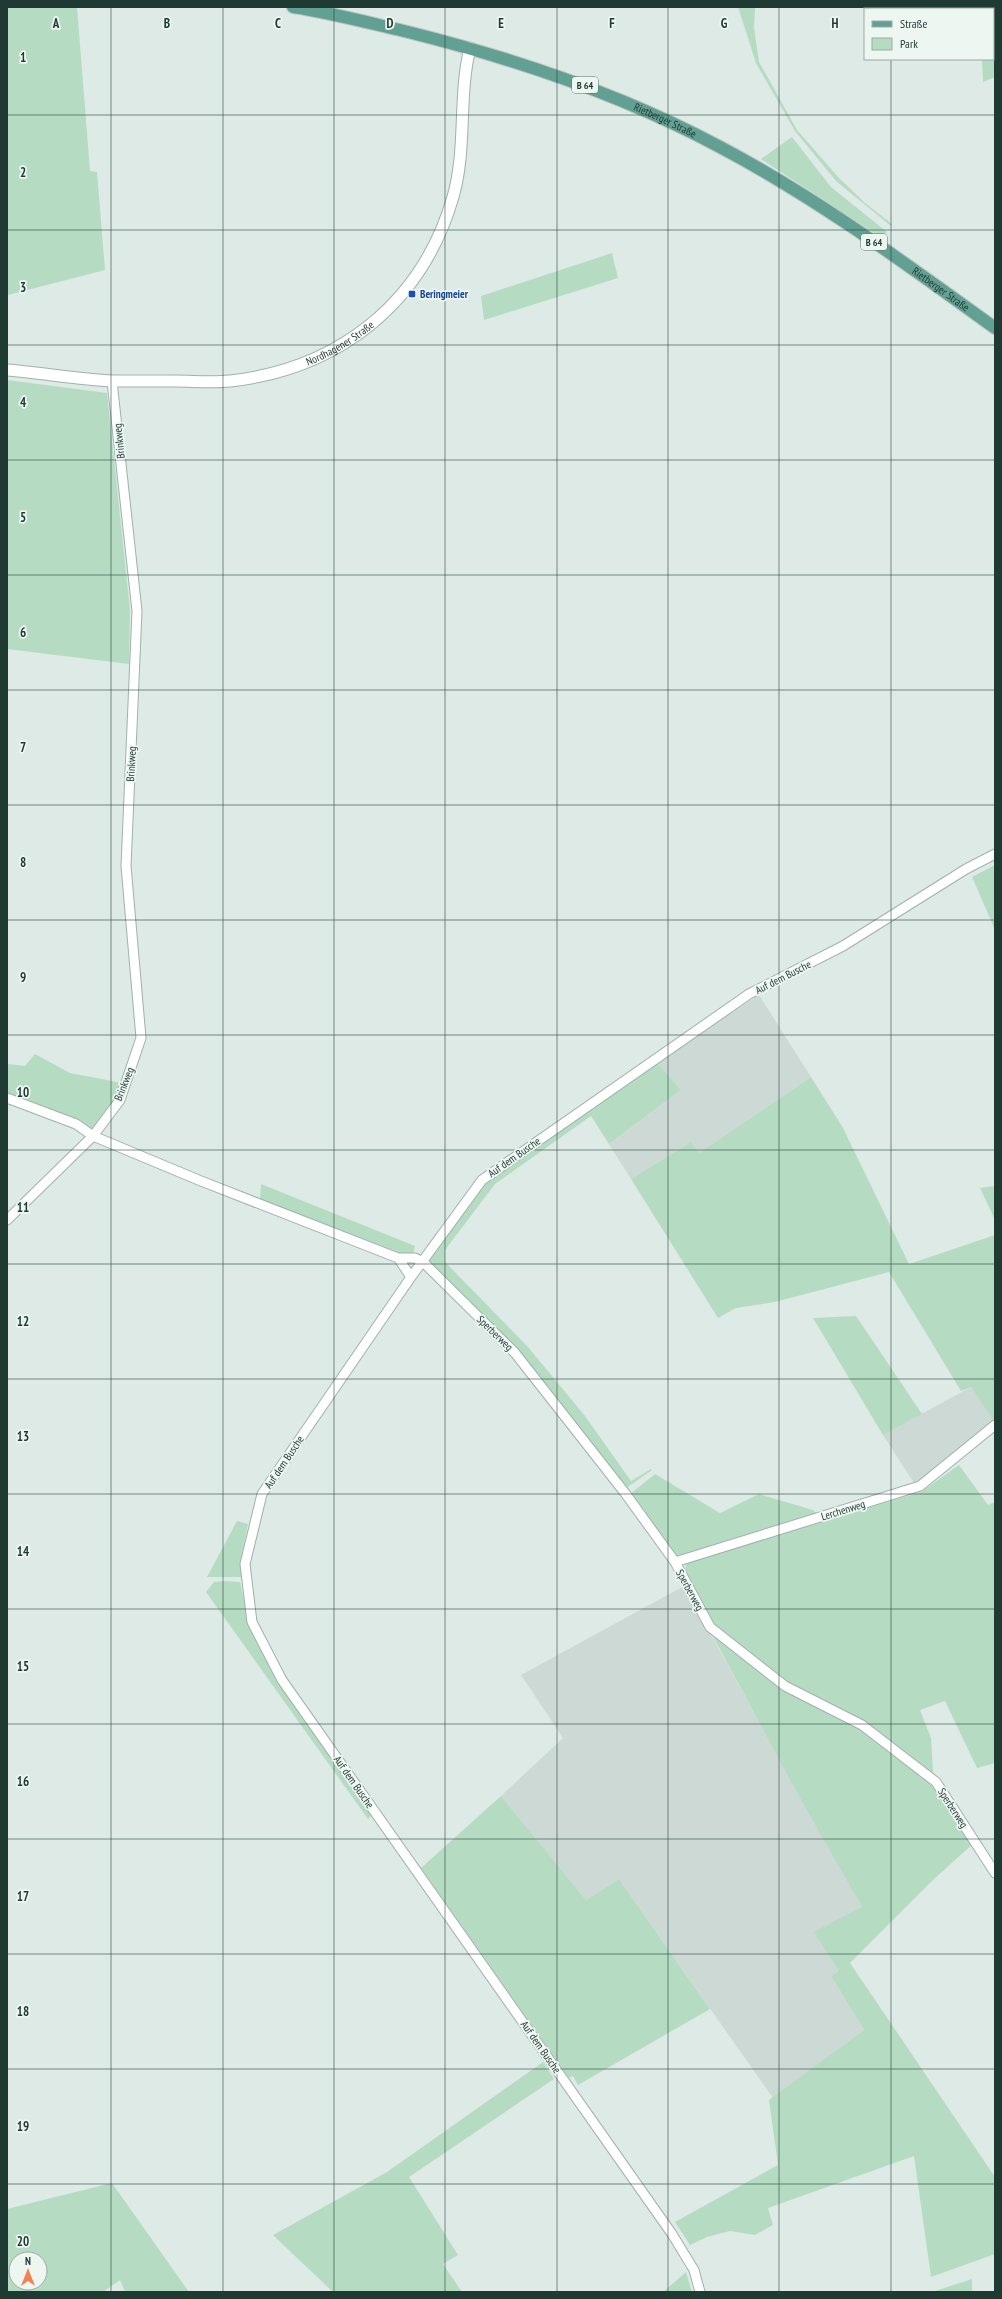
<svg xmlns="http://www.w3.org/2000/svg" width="1002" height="2299" font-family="'PT Sans Narrow',sans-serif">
<rect width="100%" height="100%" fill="#ddeae5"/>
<path fill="#ccd9d4" d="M759 995 811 1077 699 1153 691 1142 631 1179 609 1144 681 1090 656 1061Z
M971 1387 994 1422 937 1470 914 1483 883 1435Z
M684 1586 862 1907 839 1971 831 1976 864 2030 773 2098 619 1879 586 1900 501 1796 563 1738 521 1675Z"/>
<path fill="#b5dcc2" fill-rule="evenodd" d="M7 7H77L90 171 97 172 105 270 8 295 7 308Z
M738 7H755L754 28 759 62 797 130 838 177 865 203 892 224 891 226 836 181 795 131 756 63Z
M979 7H995V77L983 82 982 59H993V9H980Z
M792 137 831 187 887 232 882 238 761 159Z
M612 253 618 278 484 320 481 296Z
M7 380 107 393 130 610 129 664 7 649Z
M995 865V930L972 877Z
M35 1054 70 1073 122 1083 117 1099 93 1130 78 1122 7 1095V1064L25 1066Z
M656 1061 681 1090 609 1144 591 1116 495 1184 445 1250V1262L528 1347 585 1416 631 1481 651 1469 652 1470 625 1489 577 1426 428 1263 486 1181Z
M811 1077 843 1128 909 1264 995 1235 994 1422 971 1387 961 1391 889 1272 775 1302 736 1308 718 1318 631 1179 691 1142 699 1153Z
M261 1184 415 1246 413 1254H399L260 1200Z
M995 1186V1220L980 1188Z
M856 1316 922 1414 883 1435 813 1318Z
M959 1465 988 1505 995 1502V1763L977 1768 945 1701 920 1710 931 1738 934 1786 974 1843 934 1879 850 1963 995 2177V2254L931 2277 914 2156 768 2208 773 2225 755 2235 730 2231 707 2237 690 2245 675 2222 778 2165 769 2100 864 2030 831 1976 839 1971 814 1932 862 1907 799 1796 710 1631 713 1627 685 1569 687 1562 921 1492Z
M655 1474 720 1513 759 1494 813 1510 816 1513 675 1557 629 1495Z
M237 1521 248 1524 240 1563 242 1577H207Z
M226 1581 240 1582 249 1623 278 1681 372 1815 368 1819 206 1592 214 1582Z
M501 1796 586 1900 619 1879 710 2009 578 2085 573 2076 569 2078 421 1868Z
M543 2062 554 2079 409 2177 458 2255 443 2264 462 2292H333L273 2235 387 2172Z
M112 2183 189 2292H125L120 2280 103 2292H7V2209ZM16 2259H40V2283H16Z
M686 2272 692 2292H663Z
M972 2279V2292H932Z"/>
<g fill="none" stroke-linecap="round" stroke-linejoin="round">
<defs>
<path id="minor" d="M7 1098 76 1124 93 1136 201 1181 398 1258H415L423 1262 515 1353 625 1493 675 1562 710 1627 785 1686 862 1725 936 1782 995 1873
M7 1220 93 1136 120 1100 141 1038 126 866 137 611 112 381
M398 1258 411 1277
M675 1562 920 1486 995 1425
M700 2292 694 2270 672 2234 282 1680 252 1622 245 1564 262 1494 411 1277 482 1180 749 994 843 946 966 869 995 854"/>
<g id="tertiary">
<path id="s1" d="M7 370C42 373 78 379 113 381 133 381 154 381 175 381 193 381 212 383 230 381 338 369 422 304 453 197 467 149 458 96 470 48"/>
</g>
<g id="primary">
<path id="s2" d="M293 7C332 13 370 23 408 32 516 59 621 94 720 147 817 198 906 264 995 328"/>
</g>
</defs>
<use href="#minor" stroke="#a0b1ac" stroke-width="11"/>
<use href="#tertiary" stroke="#a0b1ac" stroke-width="13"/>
<use href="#primary" stroke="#bcc4c2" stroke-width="14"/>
<use href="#minor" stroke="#fff" stroke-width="9"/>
<use href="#tertiary" stroke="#fff" stroke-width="11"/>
<use href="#primary" stroke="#61a093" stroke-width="12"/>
</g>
<path fill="none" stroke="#1f3933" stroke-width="1" stroke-opacity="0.55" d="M111 7V2292M223 7V2292M334 7V2292M445 7V2292M557 7V2292M668 7V2292M779 7V2292M891 7V9M891 59V2292M7 115H995M7 230H995M7 345H995M7 460H995M7 575H995M7 690H995M7 805H995M7 920H995M7 1035H995M7 1150H995M7 1264H995M7 1379H995M7 1494H995M7 1609H995M7 1724H995M7 1839H995M7 1954H995M7 2069H995M7 2184H995"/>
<rect fill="#1a4fb4" stroke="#eef6f2" stroke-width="1.5" x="408" y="290" width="8" height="8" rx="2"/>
<g text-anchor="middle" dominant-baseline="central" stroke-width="3.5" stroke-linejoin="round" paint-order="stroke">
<g fill="#eef6f2" stroke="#5d726c" stroke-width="1">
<rect x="572" y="77" width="26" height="16" rx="3"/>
<rect x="861" y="234" width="26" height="16" rx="3"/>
</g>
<g font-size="10" font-weight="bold" fill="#1f3933">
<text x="585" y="85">B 64</text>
<text x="874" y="242">B 64</text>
</g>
<g font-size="11" fill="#1f3933" stroke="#eef6f2">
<text stroke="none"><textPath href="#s2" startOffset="390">Rietberger Straße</textPath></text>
<text stroke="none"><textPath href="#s2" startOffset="714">Rietberger Straße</textPath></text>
<text stroke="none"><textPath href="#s1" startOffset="341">Nordhagener Straße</textPath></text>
<text transform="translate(119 441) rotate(-96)">Brinkweg</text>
<text transform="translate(131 764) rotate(-87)">Brinkweg</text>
<text transform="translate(783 977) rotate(-27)">Auf dem Busche</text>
<text transform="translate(124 1084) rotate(-68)">Brinkweg</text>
<text transform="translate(514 1157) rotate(-35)">Auf dem Busche</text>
<text transform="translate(495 1333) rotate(44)">Sperberweg</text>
<text transform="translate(284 1462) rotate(-56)">Auf dem Busche</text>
<text transform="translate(843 1510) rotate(-17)">Lerchenweg</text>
<text transform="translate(690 1590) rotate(61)">Sperberweg</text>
<text transform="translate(354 1782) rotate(55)">Auf dem Busche</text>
<text transform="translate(953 1808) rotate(57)">Sperberweg</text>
<text transform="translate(541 2047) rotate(55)">Auf dem Busche</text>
</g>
<g font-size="11" font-weight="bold" fill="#164399" stroke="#eef6f2" text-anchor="start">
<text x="420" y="294">Beringmeier</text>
</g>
</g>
<g font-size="13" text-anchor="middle" font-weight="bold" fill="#1f3933" stroke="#eef6f2" stroke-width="3.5" stroke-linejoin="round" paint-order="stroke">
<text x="56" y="28">A</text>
<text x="167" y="28">B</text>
<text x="278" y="28">C</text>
<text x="390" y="28">D</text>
<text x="501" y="28">E</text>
<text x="612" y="28">F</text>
<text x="724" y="28">G</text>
<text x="835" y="28">H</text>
<text x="23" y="62">1</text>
<text x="23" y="177">2</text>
<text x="23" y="292">3</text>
<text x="23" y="407">4</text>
<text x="23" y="522">5</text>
<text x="23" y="637">6</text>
<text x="23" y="752">7</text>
<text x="23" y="867">8</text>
<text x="23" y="982">9</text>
<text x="23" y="1097">10</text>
<text x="23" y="1212">11</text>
<text x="23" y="1326">12</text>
<text x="23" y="1441">13</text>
<text x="23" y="1556">14</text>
<text x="23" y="1671">15</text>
<text x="23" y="1786">16</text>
<text x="23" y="1901">17</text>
<text x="23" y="2016">18</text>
<text x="23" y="2131">19</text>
<text x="23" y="2246">20</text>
</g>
<rect width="1002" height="2299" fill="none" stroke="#1f3933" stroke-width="16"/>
<rect x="864" y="8" width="130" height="52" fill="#eef6f2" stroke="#9baaa6"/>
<rect x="872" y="21" width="20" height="6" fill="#61a093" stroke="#9baaa6"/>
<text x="900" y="28" font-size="12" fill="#1f3933">Straße</text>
<rect x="872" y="38" width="20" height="12" fill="#b5dcc2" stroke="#9baaa6"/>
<text x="900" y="48" font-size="12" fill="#1f3933">Park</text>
<g transform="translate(28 2271)"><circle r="19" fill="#eef6f2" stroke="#9baaa6"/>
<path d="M0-3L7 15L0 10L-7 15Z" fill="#f48251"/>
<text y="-6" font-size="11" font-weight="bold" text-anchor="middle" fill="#1f3933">N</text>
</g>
</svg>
